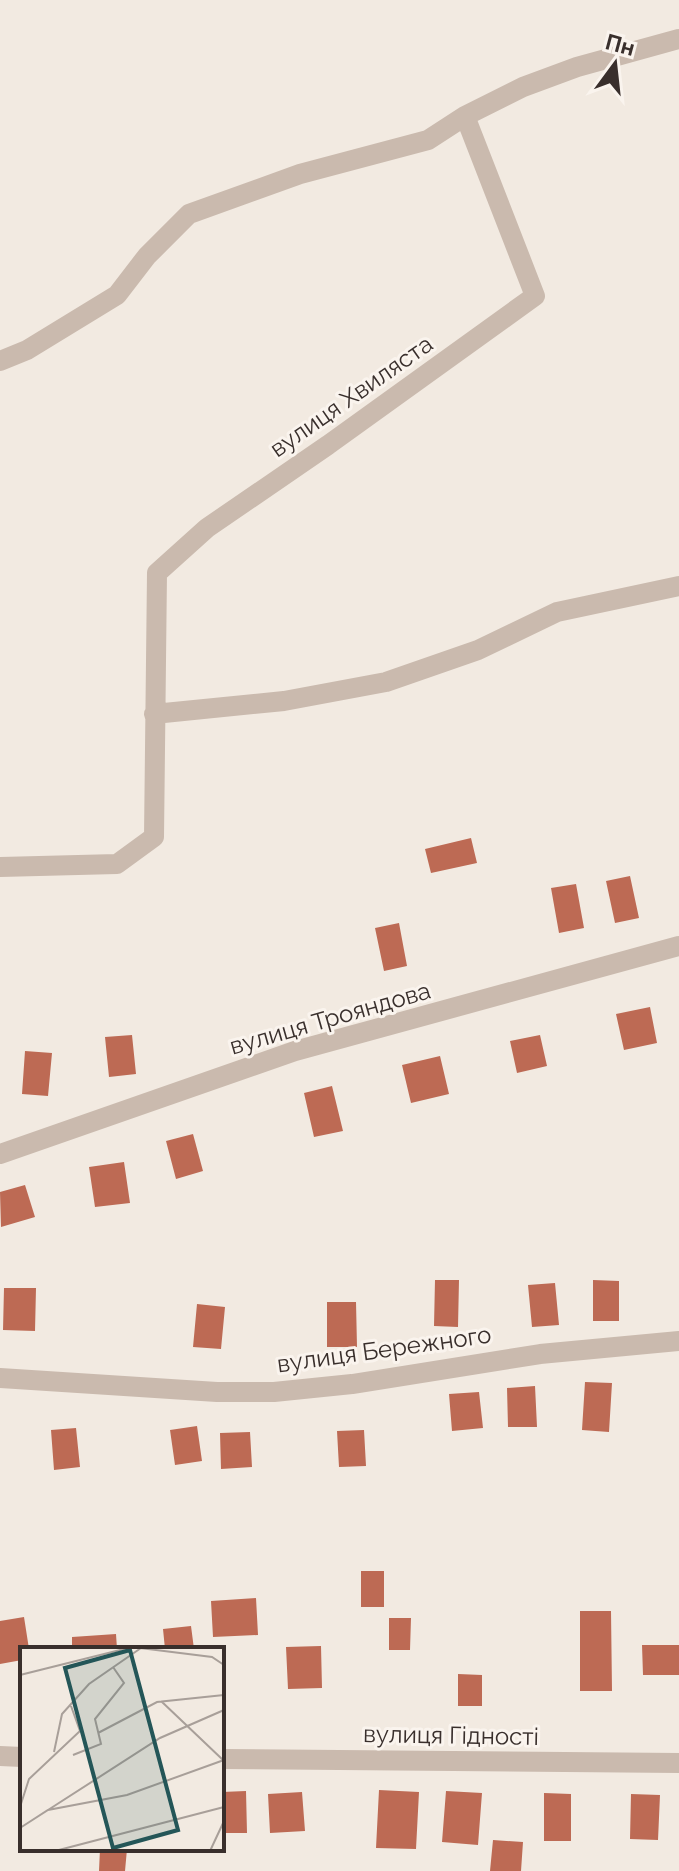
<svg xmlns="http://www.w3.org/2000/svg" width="679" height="1871" font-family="Raleway,sans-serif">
<rect width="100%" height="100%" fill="#f2eae1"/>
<path fill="#bd6a54" d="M471 838 477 863 431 873 425 849Z
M630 876 639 918 615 923 606 881Z
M576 884 584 928 559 933 551 888Z
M399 923 407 966 384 971 375 928Z
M650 1007 657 1043 624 1050 616 1014Z
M132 1035 136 1074 109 1077 105 1037Z
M540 1035 547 1066 517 1073 510 1041Z
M25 1051 52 1053 48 1096 22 1094Z
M440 1056 449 1094 411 1103 402 1065Z
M332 1086 343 1131 314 1137 304 1093Z
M193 1134 203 1171 176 1179 166 1141Z
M124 1162 130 1203 95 1207 89 1167Z
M25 1185 35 1217 1 1227 0 1192Z
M435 1280H459L458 1327 434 1326Z
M593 1280 619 1281V1321H593Z
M555 1283 559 1325 532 1327 528 1285Z
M4 1288H36L35 1331 3 1330Z
M327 1302H356L357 1347H327Z
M197 1304 225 1307 221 1349 193 1347Z
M585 1382 612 1383 609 1432 582 1430Z
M535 1386 537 1427H508L507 1388Z
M479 1392 483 1428 452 1431 449 1394Z
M197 1426 202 1461 175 1465 170 1430Z
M76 1428 80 1467 54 1470 51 1430Z
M364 1430 366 1466 339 1467 337 1431Z
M250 1432 252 1467 221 1469 220 1433Z
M361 1571H384V1607H361Z
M256 1598 258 1635 213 1637 211 1601Z
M580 1611H611L612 1691H580Z
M24 1617 29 1649H22V1660L0 1664V1621Z
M389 1618H411L410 1650H389Z
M191 1626 194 1649H165L163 1629Z
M116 1634 117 1649H72V1637Z
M642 1645H679V1675H643Z
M321 1646 322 1688 288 1689 286 1647Z
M458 1674 482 1675V1706H458Z
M379 1790 419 1792 416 1849 376 1848Z
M246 1791 247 1833H222V1792Z
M446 1791 482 1793 478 1845 442 1842Z
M302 1792 305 1831 270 1833 268 1794Z
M544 1793 571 1794V1841H544Z
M631 1794 660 1795 658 1840 630 1839Z
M493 1840 523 1842 521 1871H490Z
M100 1849H127L125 1871H99Z"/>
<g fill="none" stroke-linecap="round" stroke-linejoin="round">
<path stroke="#cabaae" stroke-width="20" d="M0 361 27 350 117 295 147 256 189 214 300 174 428 140 465 116 523 87 577 67 679 39
M154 714 284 701 386 682 478 650 557 612 679 586
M0 867 117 864 154 837 157 573 207 528 328 445 535 296 465 116
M0 1154 295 1051 679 946
M0 1378 217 1392H274L352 1384 540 1354 679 1341"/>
<path stroke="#cabaae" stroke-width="20" d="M0 1756 22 1757
M222 1759 679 1763"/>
</g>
<g text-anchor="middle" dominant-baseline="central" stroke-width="6" stroke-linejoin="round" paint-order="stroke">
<g font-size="24" fill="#392f2c" stroke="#faf4ee">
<text transform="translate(351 396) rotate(-35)">вулиця Хвиляста</text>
<text transform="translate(330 1018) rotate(-16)">вулиця Трояндова</text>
<text transform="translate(384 1349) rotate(-8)">вулиця Бережного</text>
<text transform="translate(451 1735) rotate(1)">вулиця Гідності</text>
</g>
</g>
<g transform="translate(20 1647)">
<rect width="204" height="204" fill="#f2eae1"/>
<path fill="none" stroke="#a89f99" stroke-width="2" d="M0 28 112 0 192 10 204 18M141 54 203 113M78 86 137 55 204 48M34 105 42 67 69 37 121 1M53 108 81 97 75 72 104 36 93 20M0 160 9 132 60 84 51 59M28 163 140 91 204 63M0 181 28 163 107 148 204 113M35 204 204 160M190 204 204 174"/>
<path fill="#245658" fill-opacity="0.15" stroke="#245658" stroke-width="4" d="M110 3 158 183 93 201 45 21Z"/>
<rect width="204" height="204" fill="none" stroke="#392f2c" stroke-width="4"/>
</g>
<g transform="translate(615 64) rotate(15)" stroke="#faf4ee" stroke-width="6" paint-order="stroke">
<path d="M0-6L14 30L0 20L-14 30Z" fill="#392f2c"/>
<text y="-12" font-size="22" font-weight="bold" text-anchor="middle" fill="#392f2c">Пн</text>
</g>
</svg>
